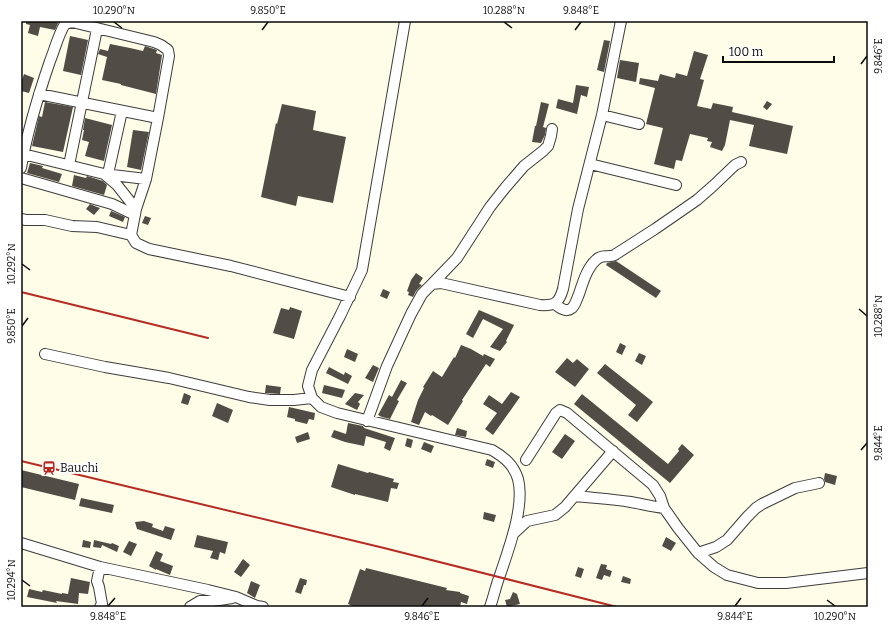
<svg xmlns="http://www.w3.org/2000/svg" width="889" height="628" font-family="Bitter,serif">
<rect width="100%" height="100%" fill="#fffce7"/>
<path fill="#524c46" d="M26 21H59L55 30 40 27 38 36 28 33 30 25 26 24Z
M70 36 88 40 81 75 63 71Z
M604 40 610 41 604 72 597 70Z
M110 44 130 48 143 51 145 46 157 50 156 53 162 55 156 94 121 85V84L102 80 107 57 98 54 100 49 108 51Z
M694 51 708 55 700 79 704 80 697 106 711 109 713 103 733 107 732 112 793 126 787 154 749 146 754 125 730 120 725 145 722 151 710 147 712 142 707 141 708 138 690 134 682 161 676 160 674 169 654 164 663 128 646 124 655 88 639 84 640 78 658 81 660 74 675 78 676 73 687 76Z
M620 60 639 63 636 82 617 78Z
M24 74 34 78 29 93 21 91V83Z
M576 85 589 87 587 97 581 95 577 114 556 108 558 99 573 103Z
M767 101 772 104 767 110 763 107Z
M45 102 73 107 63 152 32 146 39 116 42 117Z
M541 102 549 104 543 127 546 128 545 135 541 143 532 142 535 126H536Z
M282 104 316 111 313 130 346 137 333 203 298 196 296 206 261 197 276 123 277 124Z
M85 118 112 125 104 161 85 156 89 142 82 140 84 130H83Z
M133 130 149 132 141 170 127 167Z
M30 163 43 166 42 168 62 174 59 182 27 173Z
M74 175 86 178 87 176 103 181 107 185 104 195 72 186Z
M90 204 97 207 100 208 94 215 86 209Z
M111 211 125 217 123 222 109 216Z
M145 216 151 218 148 225 142 223Z
M616 261 661 291 656 298 606 265 607 263Z
M416 273 423 278 419 284 422 285 416 291 413 297 408 295 409 292 407 291 411 280Z
M383 289 390 292 387 299 380 296Z
M290 307 302 311 294 339 273 333 281 308 289 310Z
M479 310 514 325 506 341 507 342 500 351 490 347 503 329 483 319 473 338 466 334Z
M620 343 626 346 622 355 616 352Z
M461 345 471 349 483 356 484 354 495 359 490 367 486 364 462 400 463 401 448 425 432 415 431 416 425 412 419 425 411 422 418 400 424 388 423 387 433 371 442 377 454 357 455 358Z
M347 349 358 354 355 362 344 357Z
M639 353 646 356 642 365 635 361Z
M567 358 573 363 577 359 589 369 575 387 555 372Z
M605 364 653 402 637 422 628 415 636 405 597 373Z
M373 365 379 368 373 382 365 378Z
M329 367 344 375 345 372 352 376 348 384 326 373Z
M401 380 407 383 397 400 399 401 390 419 382 417 378 415 389 395 392 397Z
M266 385 281 387 280 394 265 393Z
M324 385 345 390 342 398 322 393Z
M511 392 520 397 493 435 485 429 497 413 483 404 489 395 502 404Z
M184 393 191 396 188 405 181 403Z
M355 393 364 395 358 402 360 404 357 410 345 404Z
M582 394 668 464 679 451 678 449 682 444 694 455 670 483 574 404Z
M217 403 233 410 228 423 212 416Z
M289 407 315 413 314 420 309 419 307 424 295 421V419L287 417Z
M348 423 363 426 364 428 395 438 390 451 384 448 386 442 366 436 364 446 345 442 331 437 334 430 346 434Z
M457 428 467 431 466 437 455 435Z
M308 432 310 439 297 443 295 437Z
M565 434 575 441 562 459 552 452Z
M407 438 413 440 411 448 405 446Z
M424 442 434 446 431 453 421 449Z
M487 459 495 462 493 468 485 465Z
M338 464 368 473 369 472 394 479 393 482 399 483 397 489 391 488 388 502 355 494V495L331 487Z
M21 470 79 484 75 500 21 487Z
M825 473 837 476 835 485 825 482 824 479Z
M81 498 114 505 112 513 79 506Z
M484 512 496 515 494 522 483 519Z
M144 521 153 524 152 527 163 531 165 526 175 529 171 540 137 529 135 522Z
M197 535 228 542 225 554 220 552 218 560 210 558 213 551 194 547Z
M666 537 676 543 671 551 662 546Z
M83 540 91 542 90 548 82 547Z
M94 540 111 544 112 543 119 546 117 552 102 545 101 548 93 547Z
M129 541 137 544 131 556 123 552Z
M156 551 163 554 160 561 173 566 170 575 156 569V570L149 566Z
M243 559 250 565 241 577 234 572Z
M601 564 607 565 606 569 612 571 610 577 604 575 602 580 596 578Z
M578 567 584 569 581 578 575 576Z
M366 568 447 588 446 590 460 592V593L469 596 467 604 461 602 460 607H355L348 604 360 569 365 571Z
M623 576 631 579 630 584 621 582Z
M71 578 90 582 88 594 79 593 78 604 56 601 57 603 27 597 29 589 42 592 43 590 62 594V593L68 594Z
M300 578 307 580 306 585H304L301 594 295 592Z
M251 581 260 585 255 598 247 593Z
M513 592 517 594 520 604 507 607 505 600 510 599Z"/>
<g fill="none" stroke-linecap="round" stroke-linejoin="round">
<defs>
<path id="minor" d="M405 21 362 270 340 316 312 370 308 386 312 398 321 407 337 413 492 450C504 457 514 465 518 479 525 506 509 548 500 575 496 585 494 596 490 607
M39 94 158 118
M602 115 639 124
M23 154 104 174 146 179
M590 164 676 185
M69 165 97 29
M21 168C27 132 38 96 50 61 55 49 58 35 65 24L72 22 154 42 161 45 168 50 169 56 158 118 146 179 136 209 131 235 136 243 149 249 231 266 350 297
M104 174 117 185 136 209
M108 174 122 111
M21 178 112 204 135 215
M21 219 26 220H45L72 226 97 227 131 235
M432 284 457 258 490 207 505 188 524 166 543 151 548 146 551 136 552 129
M555 304C560 308 566 313 572 308 576 304 577 298 579 294 583 282 587 268 596 260 601 255 604 257 610 256 612 256 615 255 616 254L655 229 697 200 713 186 735 165 741 162
M45 354 105 367 169 378 249 397 270 400H294L312 398
M367 421 387 366 411 314 422 294 432 284 441 283 540 305C555 306 559 303 563 289L578 209 602 115 621 21
M526 460 556 413 560 410 567 413 653 485 660 496 664 508 678 528 698 553 714 567 727 575 758 583H786L868 573
M575 496C593 498 612 499 631 502 642 504 652 507 664 508
M514 533 527 521 555 515 565 507 613 451
M21 543 100 567 208 590 236 597 257 606 263 607
M698 553 716 547 727 540 747 517 756 508 762 504 795 488 819 483
M100 567 97 581 99 587 102 604 100 607
M190 607 200 601H213L232 598"/>
</defs>
<use href="#minor" stroke="#3d3d3d" stroke-width="12"/>
<use href="#minor" stroke="#fff" stroke-width="10"/>
<path stroke="#b62c25" stroke-width="2" d="M21 292 208 338
M21 461 384 548 617 607"/>
</g>
<path fill="none" stroke="#0a0a0a" stroke-width="1.5" d="M114 22 122 28M504 22 512 28M262 30 268 22M575 30 581 22M861 64 867 56M22 264 30 270M859 309 867 316M22 326 28 318M861 450 867 443M22 580 30 586M827 600 835 606M108 606 115 598M422 606 428 598M735 606 741 598"/>
<defs>
<symbol id="station-bare" viewBox="-9 -9 18 18"><path d="M-3-6H3Q5-6 5-4V2Q5 4 3 4L4.5 6H3L1.5 4h-3L-3 6H-4.5L-3 4Q-5 4-5 2V-4Q-5-6-3-6ZM-3.5-4v3h7v-3ZM-3.5 1v1.5H-2V1ZM2 1v1.5H3.5V1Z" fill="#b62c25" stroke="#fff" stroke-width="2.5" paint-order="stroke"/></symbol>
</defs>
<g fill-rule="evenodd">
<use href="#station-bare" x="39" y="458" width="20" height="20"/>
</g>
<g text-anchor="middle" dominant-baseline="central" stroke-width="4" stroke-linejoin="round" paint-order="stroke">
<g font-size="12" fill="#0a0a0a" stroke="#fff" text-anchor="start">
<text x="60" y="468">Bauchi</text>
</g>
</g>
<rect width="889" height="628" fill="none" stroke="#ffffff" stroke-width="44"/>
<path d="M723 56v6h111v-6" fill="none" stroke="#0a0a0a" stroke-width="2"/>
<text x="729" y="56" font-size="12" fill="#0a0a0a" stroke="#ffffff" stroke-width="3" paint-order="stroke">100 m</text>
<rect x="22" y="22" width="845" height="584" fill="none" stroke="#0a0a0a" stroke-width="1.5"/>
<g font-size="10" text-anchor="middle" fill="#0a0a0a">
<text x="114" y="14">10.290°N</text>
<text x="268" y="14">9.850°E</text>
<text x="504" y="14">10.288°N</text>
<text x="581" y="14">9.848°E</text>
<text transform="translate(878 56) rotate(-90)" y="4">9.846°E</text>
<text transform="translate(11 264) rotate(-90)" y="4">10.292°N</text>
<text transform="translate(878 316) rotate(-90)" y="4">10.288°N</text>
<text transform="translate(11 326) rotate(-90)" y="4">9.850°E</text>
<text transform="translate(878 443) rotate(-90)" y="4">9.844°E</text>
<text transform="translate(11 580) rotate(-90)" y="4">10.294°N</text>
<text x="108" y="620">9.848°E</text>
<text x="422" y="620">9.846°E</text>
<text x="735" y="620">9.844°E</text>
<text x="835" y="620">10.290°N</text>
</g>
</svg>
